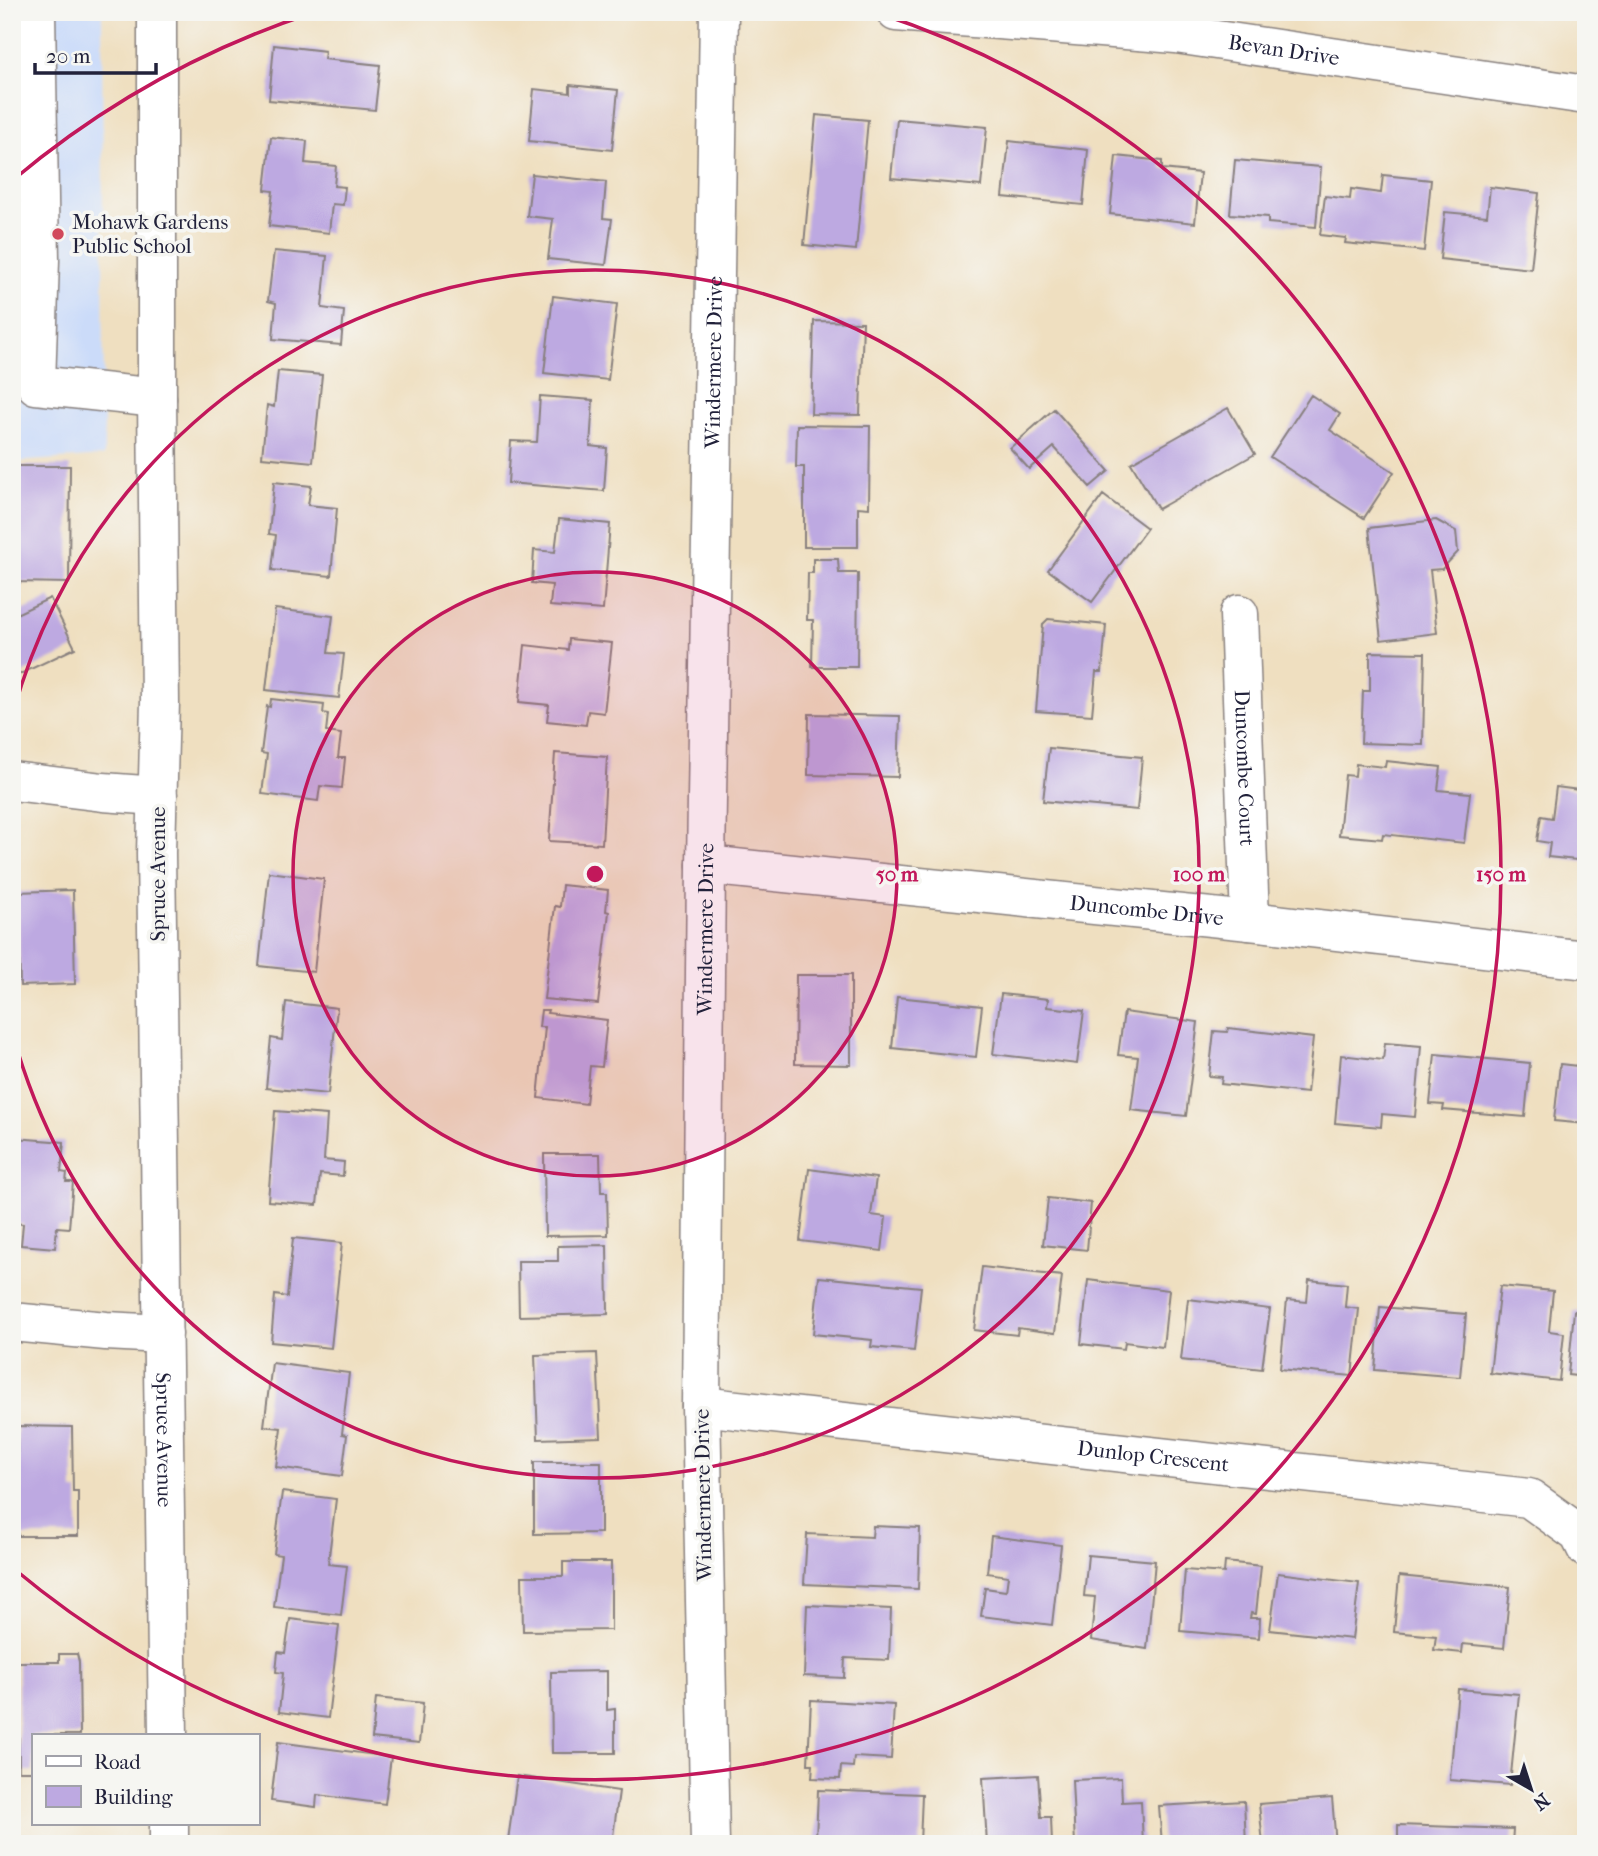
<svg xmlns="http://www.w3.org/2000/svg" width="1598" height="1856" font-family="'IM FELL French Canon',serif">
<rect width="100%" height="100%" fill="#f6f6f2"/>
<filter id="ink" filterUnits="userSpaceOnUse"><feTurbulence type="fractalNoise" baseFrequency=".0143" numOctaves="2"/><feDisplacementMap in="SourceGraphic" scale="14" xChannelSelector="R" yChannelSelector="G"/><feConvolveMatrix kernelMatrix="1 2 1 2 8 2 1 2 1" color-interpolation-filters="sRGB"/></filter>
<filter id="wash" filterUnits="userSpaceOnUse"><feTurbulence type="fractalNoise" baseFrequency=".00686" numOctaves="4" result="noise"/><feDisplacementMap in="SourceGraphic" scale="28" xChannelSelector="R" yChannelSelector="G"/><feGaussianBlur stdDeviation="1.57" result="paint"/><feColorMatrix in="noise" values="0 0 0 0 0 0 0 0 0 0 0 0 0 0 0 0 0 1.4 0 .05"/><feComposite in="paint" operator="in"/></filter>
<g filter="url(#wash)">
<rect width="100%" height="100%" fill="#efdfc0"/>
<path fill="#cbdbf9" d="M12 12H102L104 456 12 462Z"/>
<g id="blocks">
<path fill="#bda9e1" d="M274 45 325 51 324 59 380 65 375 110 269 100Z
M570 85 618 90 612 150 529 141 534 89 570 93Z
M816 115 868 120 856 250 804 245Z
M897 119 987 127 981 186 891 178Z
M271 137 307 141 305 163 336 166 334 186 345 187 343 205 332 204 329 233 269 226 273 191 265 190Z
M1009 141 1088 150 1083 205 1003 197Z
M1116 156 1162 161V169L1200 173 1195 223 1110 214Z
M1235 160 1321 167 1316 227 1268 223V217L1230 214Z
M532 174 606 182 603 218 612 219 606 265 548 259 553 219 527 216Z
M1383 175 1431 180 1424 251 1345 243 1346 238 1320 235 1325 196 1350 199 1351 189 1381 193Z
M1490 187 1539 193 1531 269 1440 259 1445 212 1487 216Z
M274 251 327 256 322 308 344 311 341 345 273 339 276 303 268 301Z
M553 296 617 304 608 380 544 373Z
M814 321 863 322 860 415 811 414Z
M278 371 322 375 313 462 262 457 267 405 274 407Z
M1311 395 1340 414 1330 430 1394 472 1364 518 1270 457Z
M540 396 593 400 590 446 607 448 604 491 508 483 511 441 537 442Z
M1228 408 1255 454 1158 509 1131 463Z
M1054 409 1109 471 1090 487 1054 447 1029 469 1010 448Z
M797 425 870 426 869 508 858 507V547H804V467H796Z
M16 466H70L69 583 15 582Z
M274 482 311 486 308 505 337 508 331 576 272 570 276 535 269 534Z
M1103 495 1147 528 1092 602 1048 570Z
M559 519 610 524 603 610 550 606 552 585 532 583 534 550 555 552Z
M1436 520 1456 531 1458 552 1442 569 1430 570 1437 633 1381 640 1369 528Z
M813 559H838L839 573H858L857 667H812L813 620H807L808 573H813Z
M50 598 75 648 12 678V616Z
M275 609 333 616 328 653 344 654 339 698 266 690Z
M1048 619 1106 625 1102 672H1096L1092 715 1036 711 1043 624Z
M569 639 612 643 604 713 588 711 586 725 547 721 549 705 519 702 525 645 568 650Z
M1370 652 1425 653 1423 745 1361 743 1363 691H1370Z
M271 699 324 705 323 713 328 714 326 732 341 734 338 758H345L342 788 320 786 318 801 262 794 267 754 261 753 267 706 270 707Z
M809 714 900 716 898 777 808 775Z
M1049 748 1142 757 1137 810 1043 801Z
M555 753 607 757 602 844 549 841Z
M1386 761 1441 767 1438 790 1470 793 1464 843 1383 834 1382 839 1339 835 1345 775 1355 776 1356 764 1385 767Z
M1556 787 1586 791V861L1548 857 1550 843 1537 841 1541 816 1552 818Z
M269 872 324 879 314 972 259 966Z
M562 885 608 890 606 911 609 912 598 1004 544 999 555 906 560 907Z
M73 890 75 984 20 986 18 892Z
M796 975H851V1065L795 1064Z
M1001 994 1048 999 1047 1007 1084 1011 1077 1064 993 1054Z
M897 997 982 1006 976 1057 892 1048Z
M286 1002 337 1008 328 1094 266 1088 271 1038 282 1040Z
M541 1010H548L547 1013 607 1020 602 1067 590 1066 586 1104 538 1098 545 1027H539Z
M1124 1012 1198 1022 1186 1116 1131 1110 1138 1057 1118 1055Z
M1228 1028 1313 1038 1307 1093 1221 1084 1222 1077 1209 1076 1214 1031 1227 1032Z
M1385 1043 1421 1046 1415 1117 1382 1114 1381 1127 1335 1123 1341 1055 1383 1060Z
M1435 1054 1530 1063 1525 1117 1443 1110 1444 1105 1430 1104Z
M1560 1064 1586 1067V1124L1554 1121Z
M275 1111 327 1115 324 1160 344 1162 343 1176 320 1174 317 1205 268 1201Z
M15 1138 64 1142 61 1172 67 1173 66 1182H73L69 1228 57 1227 55 1248 21 1245 23 1224 12 1223V1155Z
M544 1154H600L601 1192H607L608 1235 545 1236Z
M809 1169 876 1178 871 1215 886 1217 882 1251 800 1241Z
M1048 1198 1091 1203 1087 1250 1043 1245Z
M293 1238 342 1243 331 1348 271 1342 275 1295 287 1297Z
M607 1245 608 1314 519 1316 518 1261H558V1246Z
M982 1267 1062 1276 1055 1333 1018 1328 1017 1335 974 1330Z
M819 1277 921 1287 914 1351 871 1347 872 1340 813 1334Z
M1088 1280 1169 1290 1163 1347 1125 1342 1124 1349 1081 1344Z
M1309 1280 1347 1284 1345 1307 1359 1309 1352 1376 1280 1369 1287 1300 1307 1302Z
M1500 1286 1553 1291 1549 1331 1564 1333 1559 1381 1490 1373Z
M1188 1299 1270 1309 1262 1369 1181 1360Z
M1380 1307 1466 1314 1460 1377 1375 1370Z
M1574 1311 1586 1313V1377L1568 1375Z
M597 1353 601 1437 538 1439 535 1355Z
M272 1363 349 1373 342 1434 347 1435 342 1476 276 1467 281 1428 264 1426Z
M17 1426 72 1427 73 1491H78V1536H18Z
M534 1462H601V1533L534 1534Z
M282 1492 336 1499 328 1564 347 1566 341 1615 274 1607 281 1555 274 1554Z
M873 1526 920 1528 918 1589 804 1584 807 1534 872 1537Z
M991 1536 1061 1545 1052 1625 981 1616 985 1588 1006 1591 1008 1576 987 1573Z
M1088 1555 1155 1561 1147 1649 1091 1640 1095 1597 1084 1596Z
M563 1562H611V1630L523 1631 522 1576H563Z
M1225 1562 1261 1566 1256 1614 1251 1613 1250 1618H1260L1259 1638 1180 1631 1185 1570 1224 1573Z
M1278 1573 1359 1583 1352 1639 1270 1630Z
M1399 1576 1510 1587 1504 1648 1463 1644 1462 1653 1434 1650 1436 1636 1394 1632Z
M807 1605 891 1609 889 1660 845 1658 844 1678 804 1676Z
M290 1619 339 1625 328 1718 279 1712 283 1673 276 1672 278 1652 285 1653Z
M59 1654H77L79 1662 80 1735H33V1771H19L18 1662H59Z
M607 1671V1710L615 1709V1753H552L551 1672Z
M1458 1689 1519 1694 1510 1785 1450 1780Z
M376 1698 423 1703 419 1743 372 1738Z
M811 1700 894 1705 891 1759 854 1757 853 1767 841 1766 840 1779 812 1778 813 1764H808Z
M278 1742 391 1757 385 1804 317 1795 316 1807 271 1801Z
M1038 1775 1041 1817H1051L1052 1844H987L983 1778Z
M517 1776 619 1791 612 1844H589L552 1839 551 1844 508 1840Z
M1121 1778 1122 1802 1141 1801 1143 1844H1075L1072 1780Z
M818 1790 922 1794 920 1844H872V1842L816 1840Z
M1332 1798 1336 1844H1263L1259 1804Z
M1244 1801 1246 1844H1162L1159 1806Z
M1398 1825 1513 1829 1512 1844H1398Z"/>
</g>
</g>
<g filter="url(#ink)">
<use href="#blocks" fill-opacity="0" stroke="#88807e" stroke-width="2"/>
<g fill="none" stroke-linecap="round" stroke-linejoin="round">
<defs>
<g id="minor">
<path d="M36 12 40 260 36 385 157 398"/>
<path id="s1" d="M157 12V398L160 702 156 853 168 1735"/>
<path id="s2" d="M896 12 1176 34 1586 95"/>
<path id="s3" d="M1239 614 1250 921"/>
<path d="M12 781 103 792 158 796"/>
<path id="s4" d="M706 865 1250 921 1586 960"/>
<path d="M12 1322 106 1331 163 1334"/>
<path id="s5" d="M701 1406 1529 1498 1579 1534 1586 1548"/>
<path d="M169 1823V1844"/>
<path id="s6" d="M710 1844 701 1406 706 865 719 12"/>
</g>
</defs>
<use href="#minor" stroke="#88807e" stroke-width="41"/>
<use href="#minor" stroke="#fff" stroke-width="38"/>
</g>
</g>
<circle cx="595" cy="874" r="302" fill="#c2185b" fill-opacity=".12"/>
<g fill="none" stroke="#c2185b" stroke-width="3.5">
<circle cx="595" cy="874" r="302"/>
<path d="M13 713A604 604 0 1 1 13 1035"/>
<path d="M13 180A906 906 0 0 1 315 12M875 12A906 906 0 1 1 13 1568"/>
</g>
<circle fill="#d1495b" stroke="#f6f6f2" stroke-width="2.5" cx="58" cy="234" r="7"/>
<g text-anchor="middle" dominant-baseline="central" stroke-width="7" stroke-linejoin="round" paint-order="stroke">
<g font-size="21" fill="#22223b" stroke="#f6f6f2">
<text stroke="none"><textPath href="#s2" startOffset="390">Bevan Drive</textPath></text>
<text stroke="none"><textPath href="#s6" startOffset="1482">Windermere Drive</textPath></text>
<text stroke="none"><textPath href="#s3" startOffset="154">Duncombe Court</textPath></text>
<text transform="translate(158 874) rotate(-90)">Spruce Avenue</text>
<text stroke="none"><textPath href="#s4" startOffset="443">Duncombe Drive</textPath></text>
<text stroke="none"><textPath href="#s6" startOffset="915">Windermere Drive</textPath></text>
<text stroke="none"><textPath href="#s1" startOffset="1428">Spruce Avenue</textPath></text>
<text stroke="none"><textPath href="#s5" startOffset="455">Dunlop Crescent</textPath></text>
<text transform="translate(703 1495) rotate(-91)">Windermere Drive</text>
</g>
<g font-size="21" fill="#22223b" stroke="#f6f6f2" text-anchor="start">
<text x="72" y="222">Mohawk Gardens<tspan x="72" dy="24">Public School</tspan></text>
</g>
</g>
<circle cx="595" cy="874" r="10" fill="#c2185b" stroke="#f6f6f2" stroke-width="3.5"/>
<g font-size="21" text-anchor="middle" font-weight="bold" fill="#c2185b" stroke="#f6f6f2" stroke-width="7" stroke-linejoin="round" paint-order="stroke">
<text x="897" y="881">50 m</text>
<text x="1199" y="881">100 m</text>
<text x="1501" y="881">150 m</text>
</g>
<rect width="1598" height="1856" fill="none" stroke="#f6f6f2" stroke-width="42"/>
<rect x="32" y="1734" width="228" height="91" fill="#f6f6f2" stroke="#a1a1a9" stroke-width="2"/>
<rect x="46" y="1756" width="35" height="10" fill="#ffffff" stroke="#a1a1a9" stroke-width="2"/>
<text x="94" y="1769" font-size="21" fill="#22223b">Road</text>
<rect x="46" y="1786" width="35" height="21" fill="#bda9e1" stroke="#a1a1a9" stroke-width="2"/>
<text x="94" y="1804" font-size="21" fill="#22223b">Building</text>
<g transform="translate(1531 1789) rotate(141)" stroke="#f6f6f2" stroke-width="5" paint-order="stroke">
<path d="M0-5L12 26L0 18L-12 26Z" fill="#22223b"/>
<text y="-10" font-size="19" font-weight="bold" text-anchor="middle" fill="#22223b">N</text>
</g>
<path d="M35 63v10h121v-10" fill="none" stroke="#22223b" stroke-width="3.5"/>
<text x="46" y="63" font-size="21" fill="#22223b" stroke="#f6f6f2" stroke-width="5" paint-order="stroke">20 m</text>
</svg>
